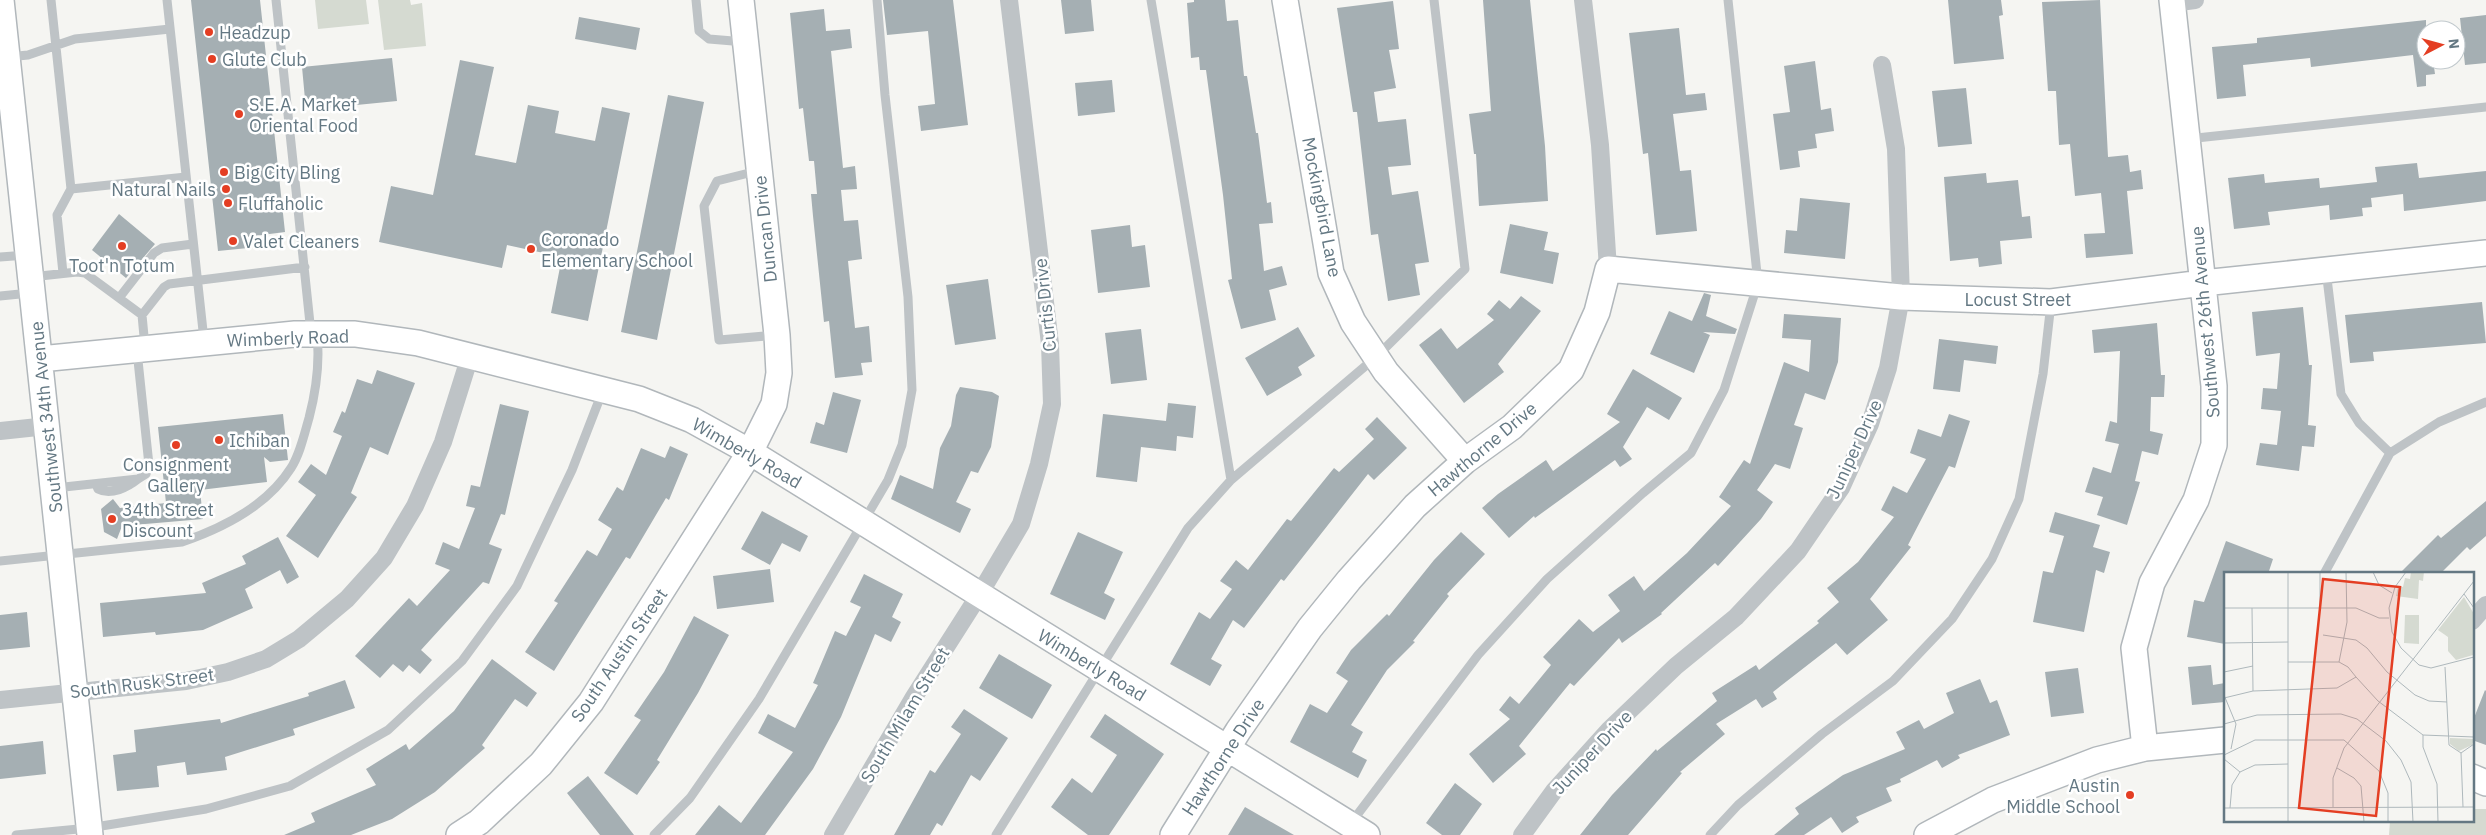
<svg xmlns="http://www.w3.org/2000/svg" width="2486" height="835" font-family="'IBM Plex Sans',sans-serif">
<rect width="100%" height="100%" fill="#f5f5f2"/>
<path fill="#d5dad1" d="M315 0H366L369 24 318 29Z
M378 0H410L411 5 422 3 426 46 384 50Z
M2472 809H2486V835H2389L2390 821H2472Z"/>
<path fill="#a5afb3" d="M191 0H260L285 232 247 237 248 248 218 251Z
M883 0H953L968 125 921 131 918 106 935 104 928 31 887 35Z
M1061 0H1091L1094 31 1065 34Z
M1194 0H1225L1227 21 1238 20 1244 76H1247L1256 133H1258L1267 203 1271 202 1273 223 1259 224 1264 271 1282 266 1287 285 1269 290 1276 320 1241 329 1228 280 1232 279 1223 195 1206 70H1200L1199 57 1191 58 1187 3 1194 2Z
M1483 0H1530L1545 146 1548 201 1479 206 1476 154H1474L1469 114 1491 111Z
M1948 0H2001L2003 15 1999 16 2004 59 1954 64Z
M2100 0 2108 157 2128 155 2130 172 2141 170 2143 189 2127 191 2133 254 2086 258 2084 234 2105 233 2101 193 2075 196 2070 144 2059 145 2056 91H2048L2042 2Z
M1393 1 1399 49 1389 50 1396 88 1374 92 1378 122 1406 119 1411 165 1388 167 1392 195 1418 191 1429 262 1415 264 1420 295 1388 301 1378 234 1371 235 1357 112H1353L1337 8Z
M824 9 826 31 850 29 852 48 831 51 843 168 855 166 857 189 841 190 844 221 858 220 862 259 848 261 855 328 869 326 872 362 861 363 863 375 835 378 829 321 824 322 813 216 811 194H817L814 161H809L803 108 799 109 790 13Z
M2486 15V63L2465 65 2460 18Z
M579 17 640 28 636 50 575 39Z
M2426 20V60H2433L2435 74 2426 75V86L2417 87 2413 55 2311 67 2310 58 2243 65 2246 96 2217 99 2212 47 2257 43V38Z
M1679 28 1686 95 1705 93 1707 110 1673 114 1680 171 1691 170 1697 231 1656 235 1648 153 1643 154 1629 33Z
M392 58 397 101 306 110 302 67Z
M460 60 494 67 475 155 516 163 528 105 559 111 555 133 595 141 602 107 630 113 588 321 551 313 562 257 507 245 502 268 379 242 391 186 433 195Z
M1815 61 1821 110 1831 108 1834 131 1815 134 1817 148 1798 151 1800 167 1780 170 1773 114 1790 112 1784 66Z
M1112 80 1115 112 1078 116 1075 83Z
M1966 88 1972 144 1938 147 1932 91Z
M668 95 704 102 657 340 621 332Z
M2417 163 2419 178 2486 171V201L2404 211 2403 194 2371 198 2372 207 2362 208 2363 216 2330 220 2329 205 2268 212 2270 225 2234 229 2228 178 2264 174 2265 183 2319 178 2320 188 2377 182 2375 167Z
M1986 173 1987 183 2018 180 2022 217 2030 216 2032 238 2000 241 2002 264 1979 267 1978 258 1950 261 1944 177Z
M1800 198 1850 203 1845 259 1784 253 1786 230 1797 231Z
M119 214 155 244 126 278 92 250Z
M1510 224 1548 232 1544 250 1559 253 1553 284 1500 273Z
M1130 225 1132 247 1145 245 1150 287 1098 293 1091 230Z
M988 279 996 339 955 345 946 285Z
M1704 293 1711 295 1706 316 1737 329 1735 334 1703 332 1710 335 1694 373 1650 354 1669 311 1692 321Z
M1521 296 1541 311 1498 364 1504 372 1464 403 1419 345 1441 328 1457 349 1494 320 1487 314 1499 300 1510 309Z
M2482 302 2486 343 2373 352 2374 361 2350 363 2345 315Z
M2303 307 2309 365H2312L2308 425 2316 426 2314 447 2302 446 2299 471 2256 465 2260 443 2277 445 2281 411 2261 409 2263 388 2277 389 2280 353 2256 356 2252 312Z
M1784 314 1841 318 1838 362 1825 400 1805 393 1794 425 1803 428 1790 469 1775 464 1757 490 1773 502 1761 519 1718 566 1715 563 1661 613 1662 614 1622 643 1619 638 1574 686 1570 683 1519 746 1526 754 1493 783 1469 754 1510 719 1499 710 1510 696 1519 704 1551 665 1543 657 1579 619 1593 632 1620 611 1608 595 1634 576 1644 591 1687 553 1731 506 1719 497 1744 460 1750 464 1784 362 1809 372 1811 340 1782 338Z
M2157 323 2161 375H2165L2164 397H2151L2150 431 2163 434 2158 455 2142 451 2135 481 2140 482 2127 525 2097 515 2103 497 2085 492 2093 467 2111 473 2119 444 2105 441 2110 421 2117 423 2120 351 2094 353 2092 330Z
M1298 327 1315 356 1298 367 1302 375 1267 396 1245 358Z
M1141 329 1147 380 1111 384 1105 333Z
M1939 339 1998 346 1996 364 1964 360 1960 392 1933 389Z
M1633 369 1682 398 1669 420 1647 407 1623 447 1632 459 1620 467 1615 460 1535 518 1534 516 1509 538 1482 508 1498 494 1546 460 1553 471 1620 422 1607 414Z
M377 370 415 383 388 455 370 447 351 493 357 497 318 558 286 536 316 495 298 482 311 464 326 475 342 436 333 432 342 411 345 413 357 379 372 384Z
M960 387 992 392 999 396 991 447 978 473 971 471 956 502 971 509 960 533 891 499 900 475 933 489 940 448 951 426 956 395Z
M833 392 861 400 847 453 810 443 816 422 824 425Z
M1168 403 1196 406 1193 438 1177 436 1176 451 1141 447 1137 482 1096 477 1103 414 1166 421Z
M500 404 529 411 505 515 501 514 489 544 502 549 489 584 483 582 421 650 432 660 420 674 409 665 403 672 393 664 380 678 355 656 409 598 417 606 450 570 435 564 443 542 459 549 475 508 466 506 471 485 480 487Z
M283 414 288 460 270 462 264 457 267 482 200 490 203 519 122 526 117 539 104 532 101 509 113 499 120 508 166 503 158 427Z
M1949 414 1970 421 1955 468 1949 466 1908 545 1911 547 1870 599 1888 620 1847 655 1836 643 1773 692 1777 699 1762 708 1756 699 1716 724 1725 734 1680 772 1682 773 1628 835H1580L1612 795 1656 749 1657 751 1717 701 1712 693 1756 665 1759 670 1819 623 1817 621 1839 602 1827 588 1858 562 1894 517 1881 510 1893 486 1907 493 1926 459 1910 453 1918 429 1941 437Z
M1377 417 1407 448 1374 480 1368 474 1284 581 1281 579 1244 628 1233 620 1211 659 1222 665 1210 686 1170 664 1199 612 1210 619 1232 589 1220 581 1236 560 1248 570 1287 519 1291 521 1334 468 1339 472 1374 439 1365 429Z
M670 446 688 454 669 500 666 498 630 559 626 557 554 671 525 652 558 603 554 601 587 550 597 556 612 529 598 520 617 487 623 491 641 448 665 458Z
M2486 501V536L2470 550 2467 547 2440 574H2399L2438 535 2441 538Z
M762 511 808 536 800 552 782 543 770 565 741 549Z
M2055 512 2100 525 2093 547 2110 552 2104 573 2096 570 2084 632 2033 622 2043 571 2053 573 2064 536 2049 532Z
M1078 532 1123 552 1104 593 1115 599 1105 620 1050 594Z
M1461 532 1485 554 1447 594 1449 596 1413 641 1415 642 1387 670 1351 725 1363 732 1352 752 1367 760 1358 778 1290 742 1310 704 1327 713 1348 681 1336 673 1351 650 1387 614 1389 616 1434 560Z
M278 537 299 577 287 584 280 570 245 589 253 608 203 630 156 635 155 632 103 637 100 603 206 593 202 583 246 564 242 556Z
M2226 541 2273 559 2268 574H2225V644L2187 637 2194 600 2204 602Z
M770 569 774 602 717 609 713 576Z
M864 574 903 594 892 617 901 622 891 642 875 634 841 717 813 769 765 835H695L719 805 741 823 793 752 758 733 768 714 795 728 818 685 813 683 835 631 846 636 861 607 850 602Z
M27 612 30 647 0 650V615Z
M694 616 729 635 698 693 657 760 660 762 637 795 604 773 641 720 634 716 664 672Z
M999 654 1052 685 1032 719 979 688Z
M492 659 537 693 527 707 515 699 482 745 485 748 435 792 392 819 351 835H284L315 822 311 813 376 785 366 769 406 744 409 750 454 711Z
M2211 665 2213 685 2225 683V702L2192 705 2188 667Z
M2078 668 2084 713 2051 717 2045 672Z
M1980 679 1990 703 1997 700 2010 735 1958 755 1960 758 1942 768 1937 760 1900 779 1901 782 1886 788 1892 801 1856 817 1859 822 1842 833 1831 817 1804 835H1774L1799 814 1795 808 1843 775 1905 749 1896 732 1919 720 1924 729 1954 713 1946 693Z
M345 680 355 708 293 729 295 735 225 757 227 770 187 775 185 762 157 766 159 787 117 791 113 755 136 752 134 730 220 719 221 723 309 696 308 693Z
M2485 690 2486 691V745L2472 740V723Z
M964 709 1008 738 980 781 971 775 942 826 937 823 930 835H894L930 770 935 773 961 734 951 727Z
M1105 714 1164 754 1109 835H1088L1051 807 1072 778 1092 793 1117 755 1090 737Z
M43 741 46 774 0 779V746Z
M588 776 602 794 634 835H600L567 793Z
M1455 783 1482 804 1460 835H1442L1426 823Z
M1245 807 1294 835H1228Z"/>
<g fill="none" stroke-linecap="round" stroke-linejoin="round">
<defs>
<path id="secondary" d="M1 0 90 835
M1285 0 1331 273 1353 322 1386 372 1465 461
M40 359 295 334H355L418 343 639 399 692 420 750 452 1367 835
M2145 748 2134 648 2152 583 2196 500 2214 445V386L2172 0
M2472 777 2486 783
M459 835 479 822 541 764 591 702 750 452 774 404 779 373 777 335 741 0
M1173 835 1238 731 1310 628 1349 580 1415 506 1465 461 1512 427 1571 370 1597 312 1608 269 1901 297 2051 302 2203 283 2486 253
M1927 835 1993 800 2097 760 2145 748 2225 740"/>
</defs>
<use href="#secondary" stroke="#b1b7bb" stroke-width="28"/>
<path stroke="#bec3c6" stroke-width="9" d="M51 0 71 189
M167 0 204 340
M276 0 311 333
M696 0 699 31 709 39 745 42
M1151 0 1231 480
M8 57 28 55 75 39 170 29
M2187 139 2486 107
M757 171 717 181 704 206 719 340 777 335
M0 257 27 255
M2326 270 2341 394 2359 423 2390 453
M63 273 57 215 71 189 186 177
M31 277 77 272 85 273 142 315 145 347
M0 296 30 293
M119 298 154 253 162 248 193 244
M142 315 164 287 169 284 305 267
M96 484 98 489C111 496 128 487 138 479
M55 488 138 479 146 474 149 465 137 351
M0 561 182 542C223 528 267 506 291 468 300 454 304 435 309 418 316 391 320 363 317 335
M2324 574 2390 453 2439 422 2486 402
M1351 823 1478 655 1547 579 1643 493 1691 453 1724 390 1758 283 1728 0
M16 835 89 828 206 809 290 786 388 730 462 661 517 586 572 470 603 390
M654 835 690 798 759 699 888 480 902 445 912 390 908 297 885 95 877 0
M996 835 1188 528 1231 480 1376 357 1465 269 1434 0
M1710 835 1738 805 1822 734 1893 681 1952 619 1992 559 2019 499 2043 374 2051 303"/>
<path stroke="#bec3c6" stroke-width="18" d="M1583 0 1600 145 1608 269
M2172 3 2195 0
M0 431 47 426
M2472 621 2486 605
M0 700 186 681 228 672 266 659 299 639 347 599 384 558 415 506 443 442 470 356
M833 835 914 697 979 595 1021 524 1039 464 1052 404 1050 344 1009 0
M1522 835 1554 791 1609 730 1676 666 1736 617 1798 551 1841 488 1870 424 1888 368 1901 297 1896 149 1882 65"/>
<use href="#secondary" stroke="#fff" stroke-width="25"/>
</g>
<g fill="#e43e23" stroke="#fff" stroke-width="2">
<circle cx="209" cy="32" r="5"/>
<circle cx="212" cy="59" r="5"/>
<circle cx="239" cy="114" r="5"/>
<circle cx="224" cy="172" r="5"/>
<circle cx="226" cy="189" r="5"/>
<circle cx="228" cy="203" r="5"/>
<circle cx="233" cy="241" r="5"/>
<circle cx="122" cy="246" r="5"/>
<circle cx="531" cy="249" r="5"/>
<circle cx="219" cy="440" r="5"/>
<circle cx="176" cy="445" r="5"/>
<circle cx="112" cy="519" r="5"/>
<circle cx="2130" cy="795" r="5"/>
</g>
<g text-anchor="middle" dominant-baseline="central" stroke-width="5" stroke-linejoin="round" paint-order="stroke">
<g font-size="18" fill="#647883" stroke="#fff" text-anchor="start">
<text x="219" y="32">Headzup</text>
<text x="222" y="59">Glute Club</text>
<text x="249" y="104">S.E.A. Market<tspan x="249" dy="21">Oriental Food</tspan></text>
<text x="234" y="172">Big City Bling</text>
<text x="216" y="189" text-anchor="end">Natural Nails</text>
<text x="238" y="203">Fluffaholic</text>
<text x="541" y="239">Coronado<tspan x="541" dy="21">Elementary School</tspan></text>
<text x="243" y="241">Valet Cleaners</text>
<text x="122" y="265" text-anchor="middle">Toot'n Totum</text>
<text x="229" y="440">Ichiban</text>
<text x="176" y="464" text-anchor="middle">Consignment<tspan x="176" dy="21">Gallery</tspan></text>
<text x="122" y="509">34th Street<tspan x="122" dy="21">Discount</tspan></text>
<text x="2120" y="785" text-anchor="end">Austin<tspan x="2120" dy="21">Middle School</tspan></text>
</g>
<g font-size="18" fill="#647883" stroke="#fff">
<text transform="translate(1322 207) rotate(79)">Mockingbird Lane</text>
<text transform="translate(765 229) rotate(-96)">Duncan Drive</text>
<text x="2018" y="299">Locust Street</text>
<text transform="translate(1045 305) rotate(-96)">Curtis Drive</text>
<text transform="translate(2205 322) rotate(-95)">Southwest 26th Avenue</text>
<text transform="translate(288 338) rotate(-2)">Wimberly Road</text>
<text transform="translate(46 417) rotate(-96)">Southwest 34th Avenue</text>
<text transform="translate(1482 449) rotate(-40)">Hawthorne Drive</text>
<text transform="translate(1854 449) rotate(-65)">Juniper Drive</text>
<text transform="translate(747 453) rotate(30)">Wimberly Road</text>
<text transform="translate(619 655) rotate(-56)">South Austin Street</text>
<text transform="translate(1092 665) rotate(31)">Wimberly Road</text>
<text transform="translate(142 683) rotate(-7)">South Rusk Street</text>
<text transform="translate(905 715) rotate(-59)">South Milam Street</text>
<text transform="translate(1592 752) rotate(-47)">Juniper Drive</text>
<text transform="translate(1223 757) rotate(-57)">Hawthorne Drive</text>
</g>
</g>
<g transform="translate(2224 572)">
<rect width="250" height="250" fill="#f5f5f2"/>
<path d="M187 0H200L199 9 195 8 194 27 172 24 174 14 179 15 181 6 186 7ZM240 25 250 42 249 83 232 88 224 79V65L214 58ZM181 43H195V72L180 71ZM226 166 250 167V168L248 173 235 179 226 172Z" fill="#d5dad1"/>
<path fill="none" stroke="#aeb8bc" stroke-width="1" d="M64 0V250M96 0V36M149 0 155 13 168 21M182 0 171 15 165 36 168 60 177 76 195 93 207 96 250 85M240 22 250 36M0 36H132L155 46H165M28 36 29 119M99 63 132 68 143 76 163 100 191 123 205 129 223 130M0 71 64 70M64 90H115L124 95 132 105M115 90 123 50 122 0M221 95 225 173 237 181 250 172M0 100 29 94M0 123 12 152 7 177M0 126 29 119 113 116 132 105 154 129 199 163 250 165M0 152 33 143 117 142 133 147 162 169 177 188 187 210 189 250M199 163V175L213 212 214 250M237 181 239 235M0 183 31 168H120L155 199 164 221V250M0 187 16 200M113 196 130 206 137 214 140 250M109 235V206L120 176 250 9M0 236 250 235M6 236 8 213 16 200 31 193 64 192"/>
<path fill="#e43e23" fill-opacity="0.15" stroke="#e43e23" stroke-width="2.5" d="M99 7 176 15 152 244 75 236Z"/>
<rect width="250" height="250" fill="none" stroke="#647883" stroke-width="2.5"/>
</g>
<g transform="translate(2441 45) rotate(84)"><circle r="24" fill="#ffffff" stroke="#c1c9cd"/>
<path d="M0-4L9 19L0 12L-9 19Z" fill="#e43e23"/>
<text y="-8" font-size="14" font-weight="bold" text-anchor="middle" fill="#647883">N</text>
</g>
</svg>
